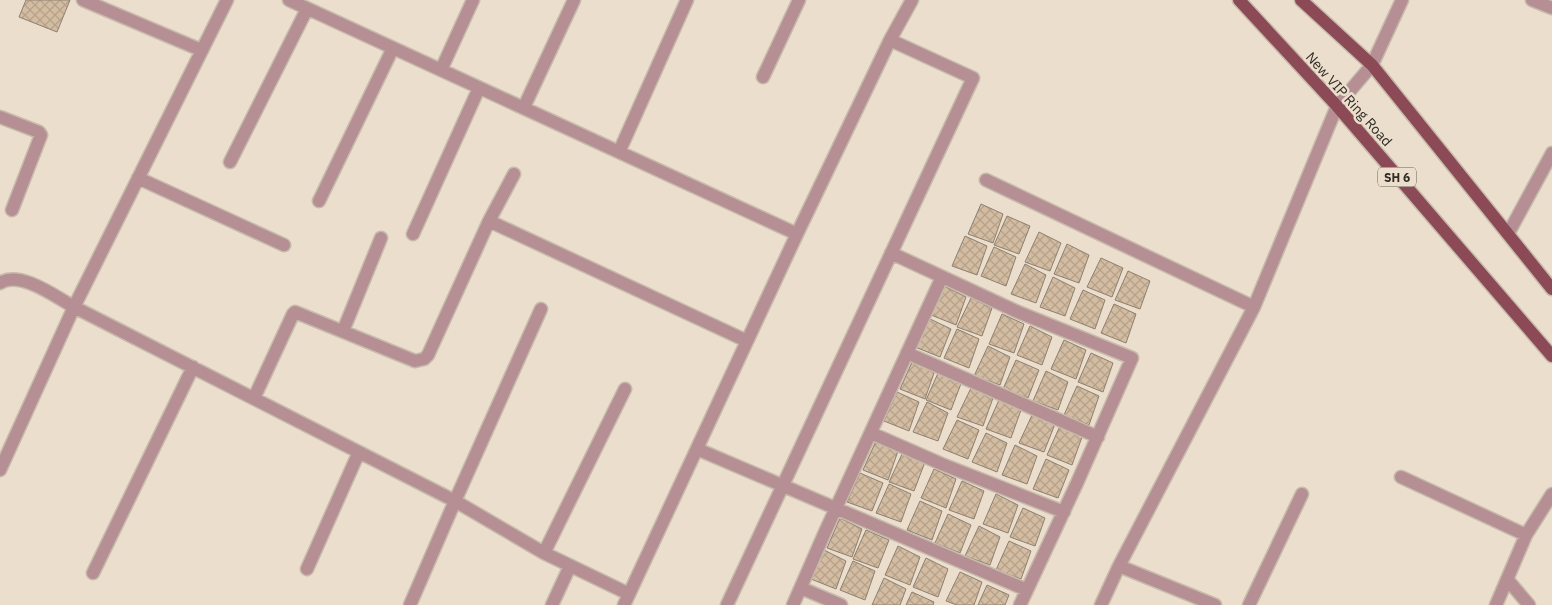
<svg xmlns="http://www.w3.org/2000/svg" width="1552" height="605" font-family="'IBM Plex Sans',sans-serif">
<defs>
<pattern id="building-cross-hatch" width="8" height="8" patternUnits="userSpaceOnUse" patternTransform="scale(1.25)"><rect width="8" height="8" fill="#d3bca1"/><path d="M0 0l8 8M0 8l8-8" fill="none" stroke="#b5a28a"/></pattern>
</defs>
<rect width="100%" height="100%" fill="#ebdecc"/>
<path fill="url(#building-cross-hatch)" stroke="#8d8071" d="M26 0H70L57 32 19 17Z
M981 204 1003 214 993 243 968 234Z
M1007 216 1030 226 1019 254 994 245Z
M1039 232 1061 243 1050 271 1025 262Z
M965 236 987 246 977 275 952 266Z
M1067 244 1089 255 1079 283 1054 274Z
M994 247 1016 257 1006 286 981 276Z
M1101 258 1123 268 1112 297 1087 287Z
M1025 264 1046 275 1036 303 1011 294Z
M1128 271 1150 281 1140 309 1115 300Z
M1053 277 1075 288 1065 316 1040 307Z
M944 286 966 297 956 325 931 315Z
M1083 290 1105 300 1095 329 1070 319Z
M971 298 992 308 982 336 957 327Z
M1114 304 1136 314 1126 343 1101 333Z
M1002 314 1024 324 1014 353 989 344Z
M928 318 951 329 940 357 915 347Z
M1030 326 1052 337 1042 365 1017 355Z
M957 329 979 339 969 368 944 358Z
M1064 340 1086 350 1076 379 1051 369Z
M988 346 1010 357 1000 385 974 376Z
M1091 353 1113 363 1103 392 1078 382Z
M913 360 935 370 925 399 900 389Z
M1016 360 1039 370 1028 398 1003 389Z
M939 371 962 381 951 410 926 400Z
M1046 371 1068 382 1058 410 1033 401Z
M1077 386 1099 396 1089 425 1064 415Z
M971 388 993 398 983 426 957 417Z
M897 392 919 402 909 431 884 421Z
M999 400 1021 410 1011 438 986 429Z
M927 402 948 413 938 441 913 432Z
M1033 413 1055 424 1044 452 1019 443Z
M957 420 979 430 968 459 943 449Z
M1060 426 1082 437 1072 465 1047 455Z
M986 433 1007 443 997 472 972 462Z
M876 441 898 451 888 480 863 470Z
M1015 445 1037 456 1027 484 1002 475Z
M903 452 925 462 914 491 889 482Z
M1046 459 1069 470 1058 498 1033 489Z
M934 469 956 479 946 508 921 498Z
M860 473 883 483 872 511 847 502Z
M962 481 984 491 974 519 949 510Z
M889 484 911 494 901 522 876 513Z
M996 494 1018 505 1008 533 983 524Z
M920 501 942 511 932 540 907 530Z
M1023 508 1045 518 1035 546 1010 537Z
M948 514 971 525 960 553 935 543Z
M840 518 862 529 852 557 827 548Z
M979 526 1000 537 990 565 965 556Z
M866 530 889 540 878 568 853 559Z
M1009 541 1031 551 1021 579 996 570Z
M898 546 920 557 910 585 885 575Z
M824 550 846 561 836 589 811 579Z
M926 558 948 569 938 597 913 587Z
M853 561 875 571 865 600 840 590Z
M960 572 982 582 974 605H957L946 601Z
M884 578 906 589 900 605H872Z
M987 585 1009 595 1005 605H978Z
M912 592 934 602 933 605H906Z"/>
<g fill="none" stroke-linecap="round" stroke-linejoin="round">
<defs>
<path id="minor" d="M83 0 201 50
M289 0 797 234
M1532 0 1552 8
M441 70 473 0
M763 77 799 0
M524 107 574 0
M0 117 39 132 41 135 12 210
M619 152 687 0
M230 162 307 9
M138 178 284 245
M986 180 1254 307
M319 201 393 48
M489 221 747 341
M413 234 479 88
M1508 234 1552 153
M891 253 1018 312 1132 358 1077 483 1020 605
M0 283C20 270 56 297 74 307L455 501 544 553 629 594
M343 331 381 238
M907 353 1098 437
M254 398 293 314 295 312 415 361 424 359 428 355 489 221 514 174
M871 433 944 465 1064 512
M697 449 1027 590
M0 470 74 307 227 0
M1401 477 1526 535
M544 553 625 389
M1119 566 1215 605
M307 569 359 452
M93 573 193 367
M1507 579 1529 605
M801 588 841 605
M410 605 455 501 541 309
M552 605 570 566
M624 605 797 234 890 40 912 0
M727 605 973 78 890 40
M793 605 825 532 942 277
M1101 605 1119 566 1254 307 1337 106 1372 65 1402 0
M1249 605 1302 494
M1496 605 1526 535 1552 494"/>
<path id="primary" d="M1239 0 1337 106 1552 356
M1301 0 1372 65 1552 289"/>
</defs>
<use href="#minor" stroke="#c6baab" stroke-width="15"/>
<use href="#primary" stroke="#c6baab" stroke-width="15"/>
<use href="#minor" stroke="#b58f94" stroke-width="12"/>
<use href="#primary" stroke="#8c4a56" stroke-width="12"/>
</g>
<g text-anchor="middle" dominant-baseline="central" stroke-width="5" stroke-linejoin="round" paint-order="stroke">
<rect fill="#ebdecc" stroke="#686157" stroke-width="1" x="1378" y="167.5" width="38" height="19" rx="4"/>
<g font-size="12" font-weight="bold" fill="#302b25">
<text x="1397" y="177">SH 6</text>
</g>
<g font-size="14" fill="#302b25" stroke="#ebdecc">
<text transform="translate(1349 99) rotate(48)">New VIP Ring Road</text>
</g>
</g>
</svg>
